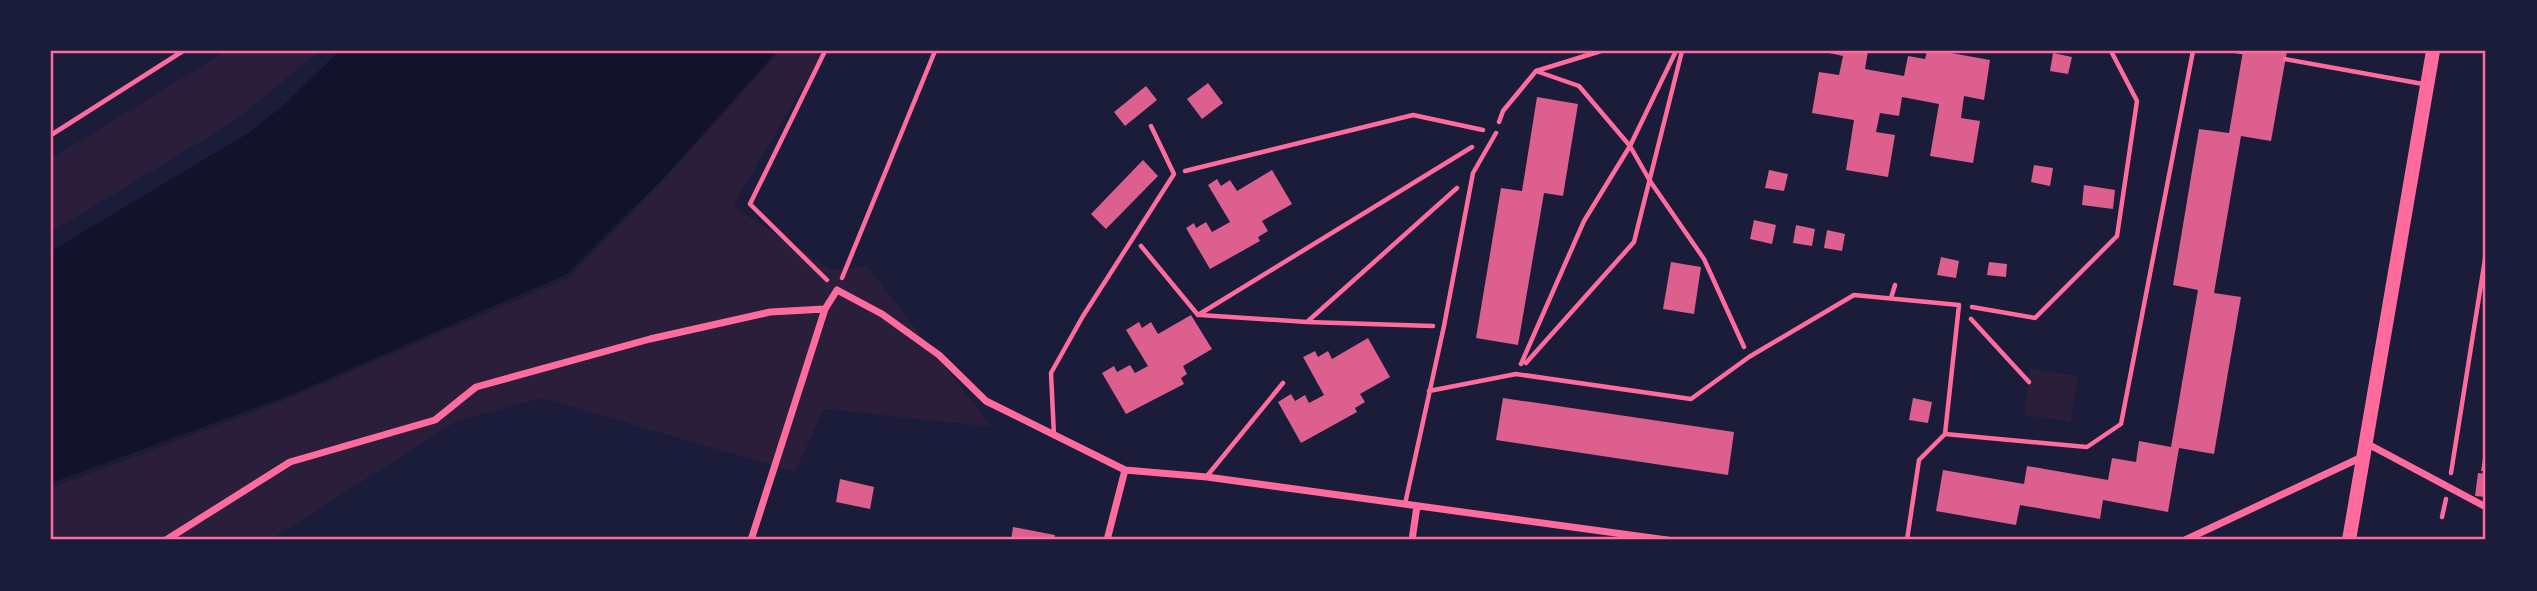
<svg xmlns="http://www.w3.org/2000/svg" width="2537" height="591" font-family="'DM Sans',sans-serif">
<rect width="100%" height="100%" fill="#1b1b3a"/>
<path fill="#2a1e3b" d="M226 51H320L233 122 51 232V159Z
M780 51H824L733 206 831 270 867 266 992 427 824 409 795 472 542 398 457 421 270 540H51V488L293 397 568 278 668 175Z
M2030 369 2078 376 2071 422 2024 415Z"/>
<path fill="#12122b" d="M339 51H777L667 174 567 274 293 394 51 483V251L250 132 286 103Z"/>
<path fill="#dd5f8e" d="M1820 51H1868L1865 69 1904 76 1908 56 1925 59 1927 51H1951V53L1990 60 1984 100 1964 96 1961 118 1980 121 1973 163 1930 156 1939 104 1902 97 1899 116 1880 113 1876 132 1895 135 1888 177 1846 170 1854 120 1812 113 1819 72 1839 75 1843 56Z
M2243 51H2287L2271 141 2241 136 2214 293 2241 297 2214 454 2179 448 2168 512 2103 500 2100 519 2020 505 2016 525 1936 511 1943 470 2024 484 2027 466 2108 480 2112 458 2136 462 2139 441 2171 447 2198 290 2173 285 2199 129 2229 133Z
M2053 53 2072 57 2068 74 2050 71Z
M1208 83 1223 103 1202 119 1187 99Z
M1146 86 1157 100 1125 126 1114 112Z
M1537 97 1578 104 1563 196 1544 193 1518 345 1476 338 1501 188 1522 191Z
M1143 160 1158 176 1106 229 1091 214Z
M2034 165 2053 168 2050 186 2031 182Z
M1272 170 1292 204 1262 221 1268 231 1258 237 1260 241 1210 269 1186 228 1194 223 1196 228 1206 222 1212 232 1230 222 1208 185 1217 179 1221 186 1230 180 1237 191Z
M1769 170 1788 174 1784 191 1765 188Z
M2084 185 2115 190 2113 209 2082 205Z
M1754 220 1776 225 1772 244 1750 239Z
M1796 225 1815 229 1812 246 1793 243Z
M1827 230 1845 234 1842 251 1824 248Z
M1941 257 1959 261 1956 278 1937 275Z
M1671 262 1701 267 1694 314 1663 309Z
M1989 262 2007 264 2006 277 1987 275Z
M1191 315 1212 349 1183 366 1187 374 1181 378 1184 384 1126 414 1102 373 1114 366 1117 372 1130 365 1135 373 1148 366 1126 330 1139 322 1142 328 1151 322 1158 334Z
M1368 338 1390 377 1360 394 1365 402 1355 408 1357 412 1301 443 1278 402 1291 394 1295 401 1305 395 1309 403 1324 395 1303 357 1315 351 1318 357 1328 351 1332 359Z
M1503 398 1734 432 1728 475 1496 440Z
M1913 398 1932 402 1928 423 1909 420Z
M2485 445H2486V471H2481Z
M2478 473 2486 474V497L2475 496Z
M840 479 874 487 870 509 836 502Z
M1013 527 1055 535 1054 540H1011Z"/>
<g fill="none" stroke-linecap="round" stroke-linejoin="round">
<path stroke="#ff6b9d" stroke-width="4.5" d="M825 51 750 204 827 280
M1536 71 1579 86 1630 146 1650 181 1704 259 1744 347
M1499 122 1503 111 1536 71 1601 51
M51 135 183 51
M1185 171 1413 115 1483 130
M1141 246 1198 315 1472 147
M842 278 935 51
M1972 307 2035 318 2117 236 2137 101 2111 51
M1200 315 1307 322
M1971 319 2029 382
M1433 326 1307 322 1457 188
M1526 363 1634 242 1682 51
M1521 364 1584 221 1630 146 1676 51
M2451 473 2486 253
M2442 517 2446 499"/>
<path stroke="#ff6b9d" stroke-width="4.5" d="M2236 51 2243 52
M2285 59 2423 84
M1891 298 1895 285
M1429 391 1516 374 1691 399 1749 357 1854 295 1959 305 1945 434 2087 447 2121 424 2193 51
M1054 436 1051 373 1083 316 1174 174 1151 126
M1207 476 1283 383
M1405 504 1444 326 1473 173 1496 133
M1907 540 1919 460 1945 434"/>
<path stroke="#ff6b9d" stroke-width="7" d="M2366 443 2486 507
M166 540 290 462 435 420 476 387 650 339 770 312 825 309
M751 540 825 309 837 290 882 314 939 355 986 401 1125 470 1207 477 1667 540
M1107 540 1125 470
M1412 540 1417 506
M2185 540 2362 457"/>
<path stroke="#ff6b9d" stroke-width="14" d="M2349 540 2433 51"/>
</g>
<rect width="2537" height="591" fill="none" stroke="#1b1b3a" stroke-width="105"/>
<rect x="52" y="52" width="2432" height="486" fill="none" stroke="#ff6b9d" stroke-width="2.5"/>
</svg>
